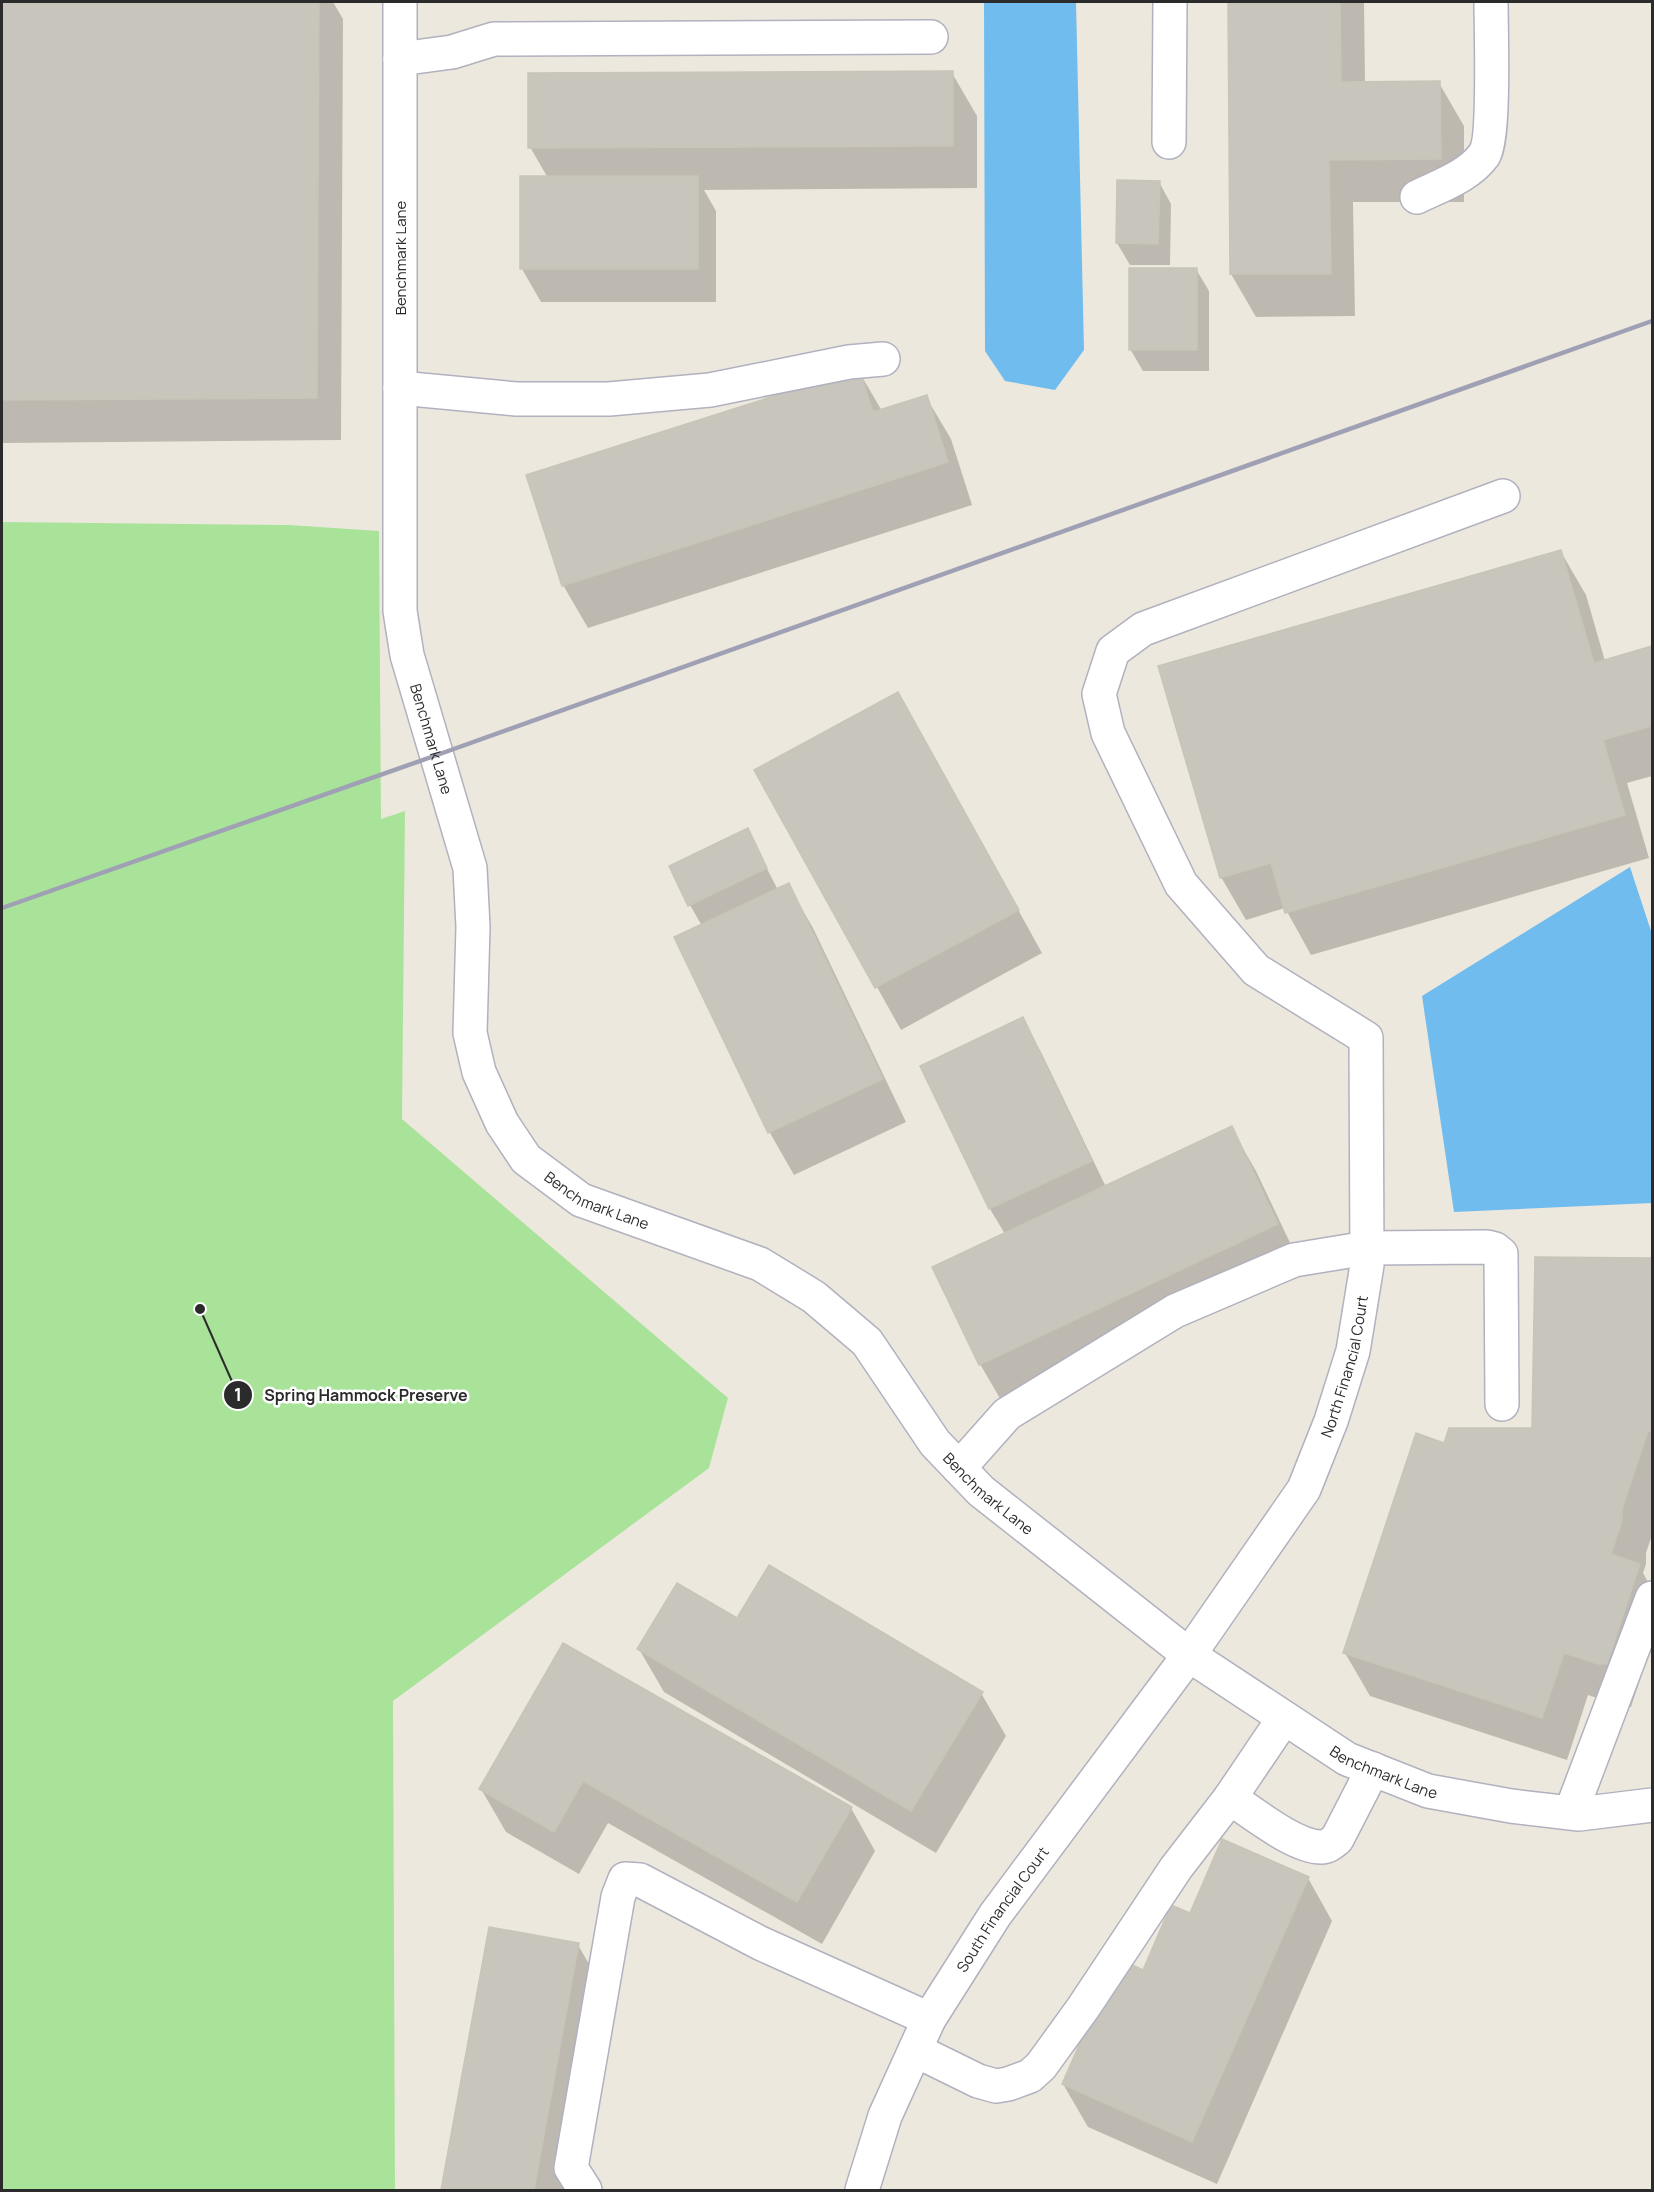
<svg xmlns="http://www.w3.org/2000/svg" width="1654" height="2192" font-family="Manrope,sans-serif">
<rect width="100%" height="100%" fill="#ede8dd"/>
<path fill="#a9e39a" d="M2 522 289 525 379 531 381 819 405 811 402 1119 728 1398 709 1468 393 1701 395 2190H2Z"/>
<path fill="#70bcee" d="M984 2H1076L1084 350 1055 390 1005 381 985 351Z
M1630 867 1652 934V1203L1454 1212 1422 996Z"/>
<path fill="#0003" d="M2 2H333L343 19 341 440 2 443Z
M1230 2H1364L1365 83H1439L1464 126V202H1353L1355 316 1256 317 1231 274Z
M952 73 977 116V188L704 190 716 211V302H541L522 269 548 178 530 147Z
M1159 182 1171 204 1170 265H1130L1117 243Z
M1196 269 1209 291V371H1143L1130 349Z
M858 370 882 411 926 397 951 439 972 505 588 628 563 585Z
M1561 552 1586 595 1605 661 1652 649V776L1627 783 1649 858 1311 955 1285 908 1246 920 1221 877Z
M922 736 1042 953 901 1030 756 771Z
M747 830 778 890 788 885 813 928 906 1122 794 1175 770 1133 676 938 702 926 690 905Z
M1022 1019 1041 1052 1106 1187 1231 1128 1256 1171 1302 1268 1005 1407 980 1364 1005 1234 990 1209 922 1067Z
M1536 1258 1652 1260V1535L1646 1553V1564L1643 1573 1652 1589V1643L1631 1707H1623L1588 1695 1567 1760 1370 1696 1345 1653 1445 1444 1534 1430Z
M737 1621 981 1693 1006 1736 936 1853 664 1692 639 1649Z
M564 1645 851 1808 875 1851 822 1944 608 1823 579 1874 506 1832 481 1789Z
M1308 1878 1332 1921 1217 2184 1088 2127 1063 2084 1143 1972 1191 1915Z
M490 1929 578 1945 603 1988 566 2190H443Z"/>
<path fill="#c8c5bd" stroke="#c8c4b7" stroke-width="1.5" d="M2 2H319L317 398 2 400Z
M1228 2H1340L1341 82 1440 81 1441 159 1329 160 1331 274H1230Z
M953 71V146L528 148V73Z
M520 176H698V269H520Z
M1117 180 1160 181 1158 244 1116 243Z
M1129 268H1197V350H1129Z
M859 369 873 412 927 395 948 462 562 586 526 475Z
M1561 550 1594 663 1652 646V726L1603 740 1625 815 1285 913 1271 863 1220 878 1158 666Z
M898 692 1019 910 875 988 754 770Z
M748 828 767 868 688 906 669 866Z
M789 883 883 1079 768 1133 674 937Z
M1023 1017 1092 1161 989 1209 920 1066Z
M1232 1126 1278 1224 979 1365 932 1267Z
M1535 1257 1652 1258V1431H1648L1622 1509V1521L1611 1554 1640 1564 1607 1664H1598L1564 1653 1542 1718 1343 1653 1416 1433 1444 1443 1449 1428H1532Z
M769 1565 983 1692 911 1811 637 1649 677 1583 737 1618Z
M563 1643 852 1807 797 1902 583 1781 554 1832 479 1789Z
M1222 1839 1309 1877 1192 2142 1062 2084 1117 1958 1143 1970 1171 1905 1190 1913Z
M489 1927 579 1943 534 2190H441Z"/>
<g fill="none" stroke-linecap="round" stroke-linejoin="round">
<defs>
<g id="minor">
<path id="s1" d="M400 2V611L407 655 470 868 473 927 470 1033 479 1072 502 1123 526 1159 581 1200 760 1264 814 1297 867 1342 935 1443 981 1491 1189 1655 1347 1759 1428 1791 1511 1806 1579 1814 1652 1805"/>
<path d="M400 59 452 52 494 39 931 37"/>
<path d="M1169 142 1170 2"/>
<path d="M1417 197C1439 186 1469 176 1484 155 1495 139 1491 27 1491 2"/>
<path d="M400 388 516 399H609L710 390 849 362 883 359"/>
<path d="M959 1468 1007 1414 1175 1311 1294 1260 1367 1248 1487 1247 1495 1249 1501 1254 1502 1404"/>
<path d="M1230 1798 1284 1718"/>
<path d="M1571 1812 1652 1598"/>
<path d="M915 2050 978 2081 996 2086 1008 2084 1030 2076 1041 2066 1083 2008 1176 1868 1230 1798C1253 1813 1295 1847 1321 1847 1328 1847 1332 1843 1337 1839L1373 1769"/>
<path d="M585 2190 571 2168 618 1897 625 1879 640 1880 760 1943 929 2019"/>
<path id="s2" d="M862 2190 885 2116 929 2019 995 1915 1189 1655 1304 1489 1331 1421 1353 1351 1367 1265 1366 1038 1256 970 1181 884 1108 733 1099 694 1113 651 1143 629 1503 496"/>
</g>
</defs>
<use href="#minor" stroke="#b1b1bf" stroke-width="36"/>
<use href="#minor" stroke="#fff" stroke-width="33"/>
<path stroke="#a0a0b5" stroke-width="4.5" d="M2 908 437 755 1652 321"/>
</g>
<g text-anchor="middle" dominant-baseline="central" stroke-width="5" stroke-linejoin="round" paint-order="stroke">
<g font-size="15" fill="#2b2b2b" stroke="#fff">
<text transform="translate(400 258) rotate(-90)">Benchmark Lane</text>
<text stroke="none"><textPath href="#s1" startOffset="741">Benchmark Lane</textPath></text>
<text stroke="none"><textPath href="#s1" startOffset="1263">Benchmark Lane</textPath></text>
<text stroke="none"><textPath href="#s2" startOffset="963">North Financial Court</textPath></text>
<text stroke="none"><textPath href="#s1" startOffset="1767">Benchmark Lane</textPath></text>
<text stroke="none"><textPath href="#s1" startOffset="2253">Benchmark Lane</textPath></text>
<text stroke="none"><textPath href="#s2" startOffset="316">South Financial Court</textPath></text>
</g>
</g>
<path fill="none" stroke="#2b2b2b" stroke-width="2" d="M200 1309L238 1395"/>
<g fill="#2b2b2b" stroke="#fff" stroke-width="2">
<circle cx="200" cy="1309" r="6"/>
<circle cx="238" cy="1395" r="15"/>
</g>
<g font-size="18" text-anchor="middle" font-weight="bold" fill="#fff">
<text x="238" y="1401">1</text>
</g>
<g font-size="16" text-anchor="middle" font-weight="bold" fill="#2b2b2b" stroke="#fff" stroke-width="5" stroke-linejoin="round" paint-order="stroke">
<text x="366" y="1401">Spring Hammock Preserve</text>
</g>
<rect width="1654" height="2192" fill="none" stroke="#2b2b2b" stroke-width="6"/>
</svg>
